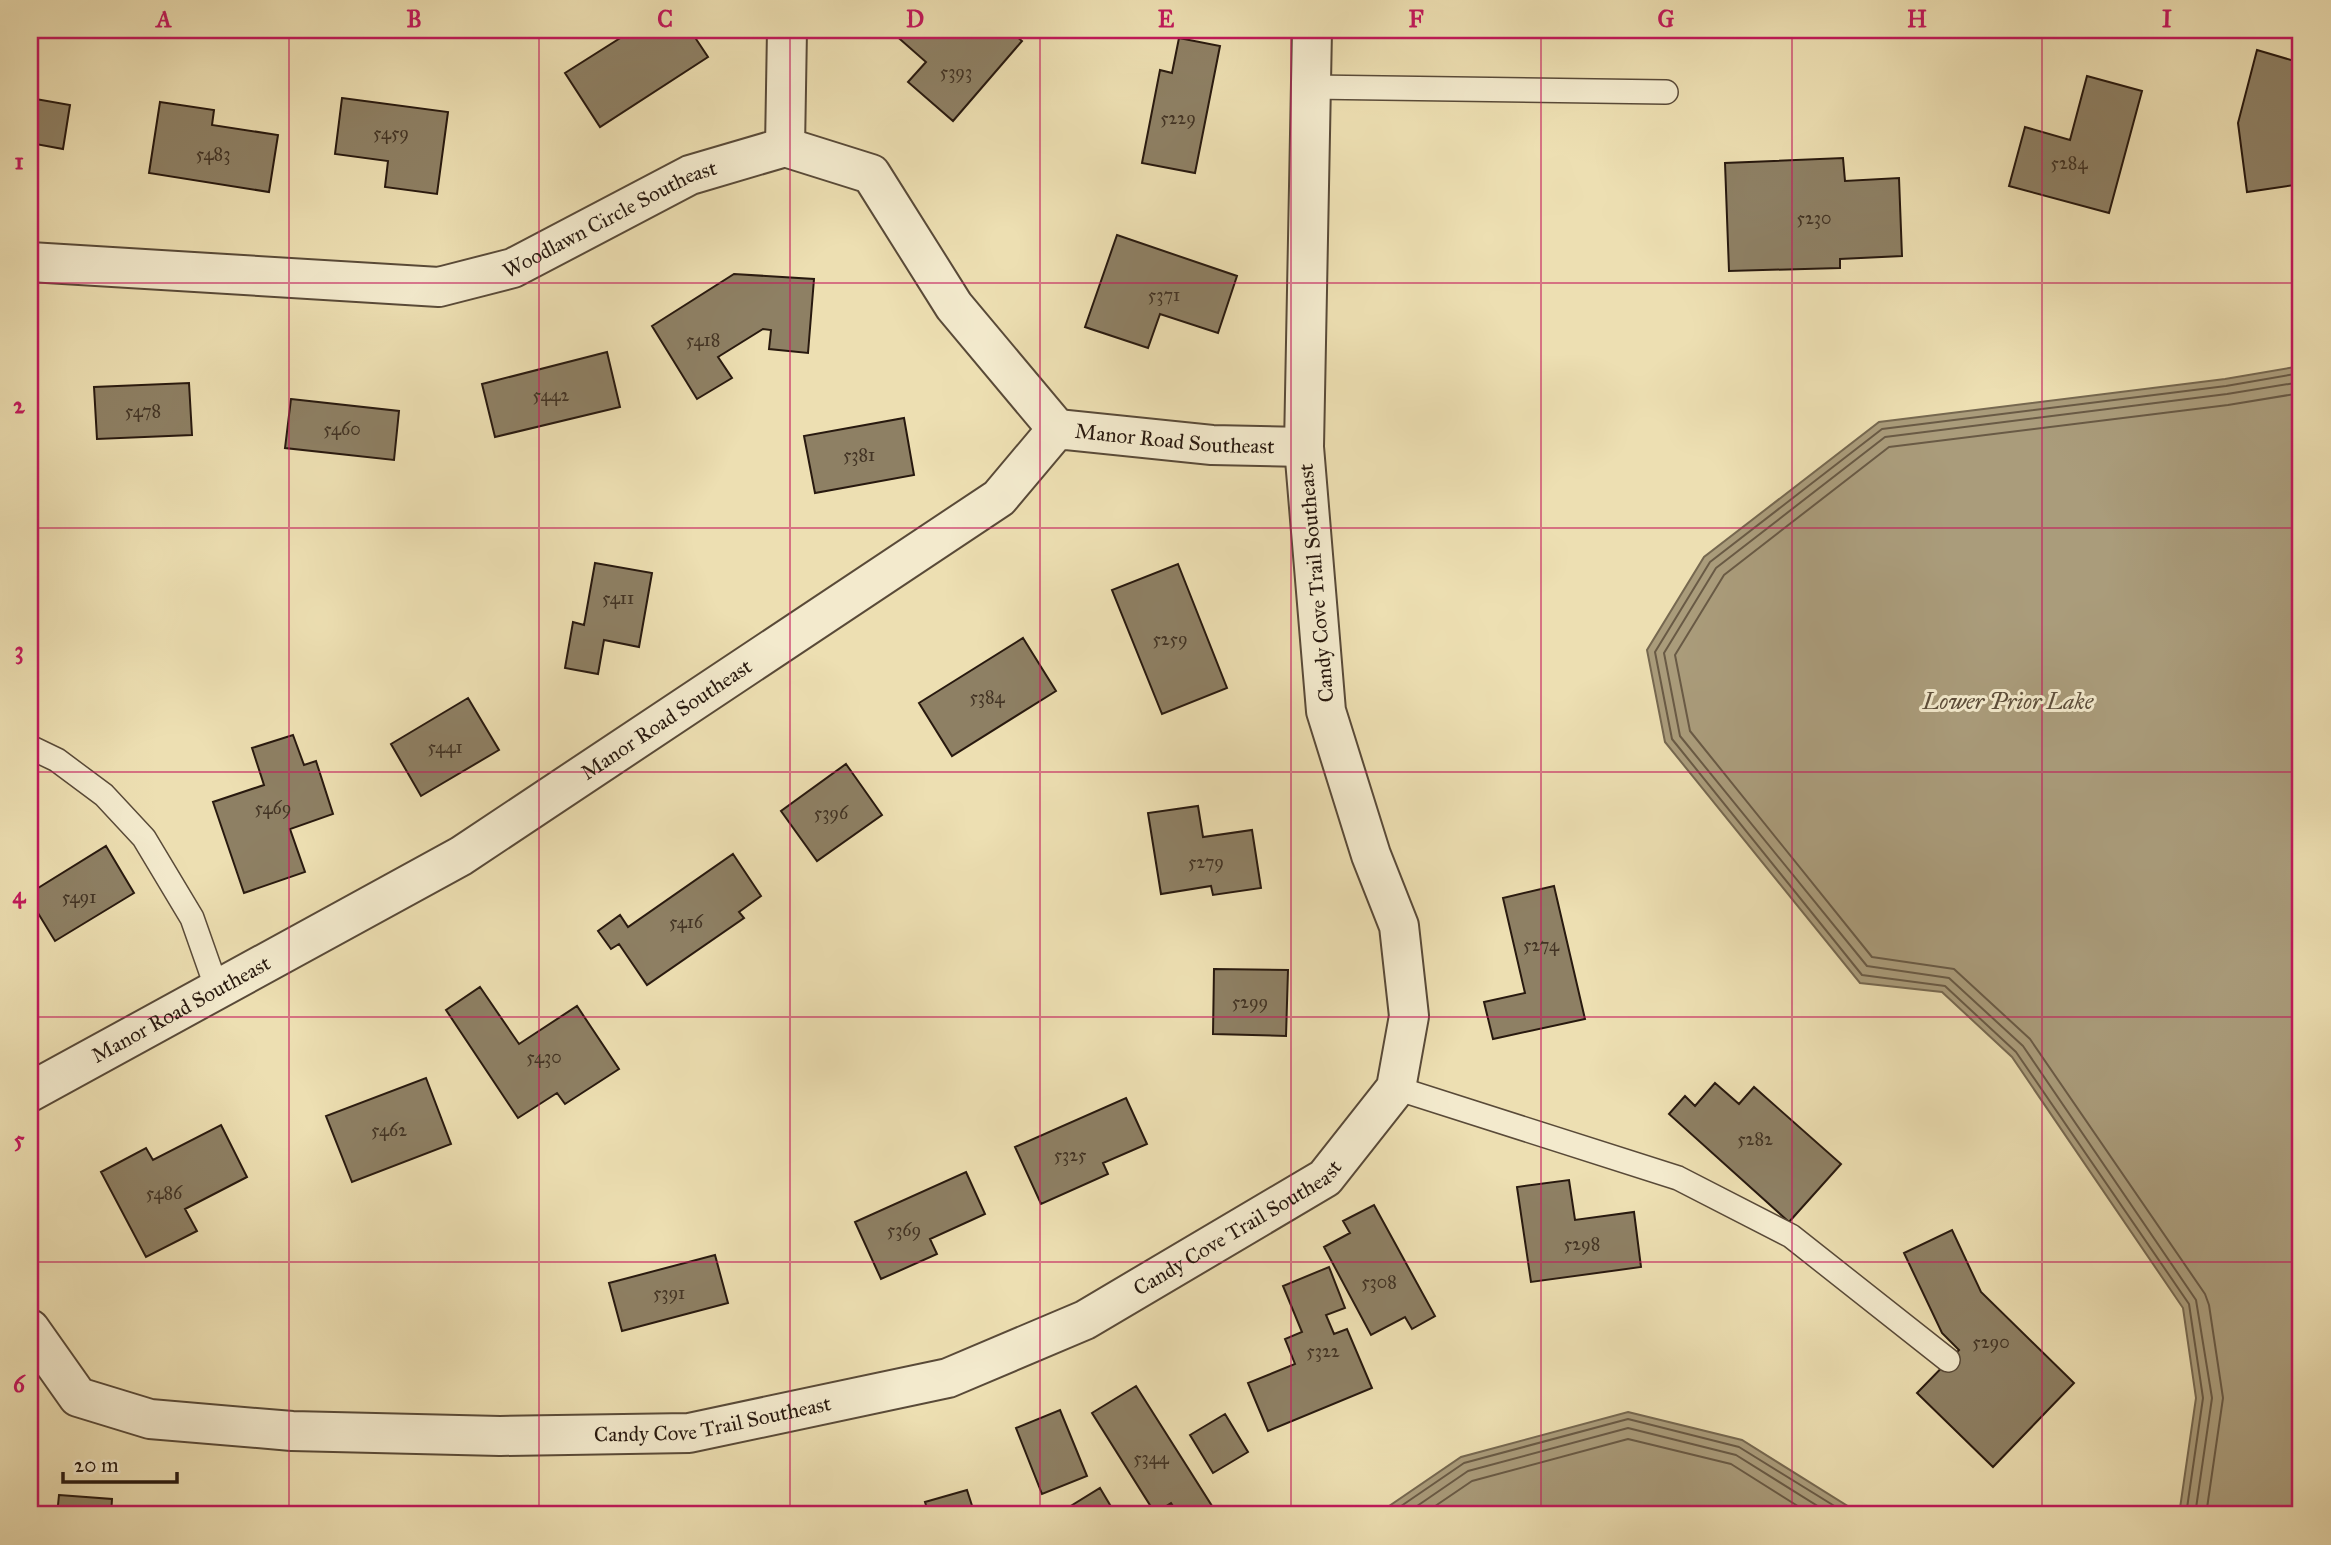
<svg xmlns="http://www.w3.org/2000/svg" width="2331" height="1545" font-family="'IM FELL Great Primer',serif">
<rect width="100%" height="100%" fill="#eddfb2"/>
<filter id="stains"><feTurbulence type="fractalNoise" baseFrequency=".00286" numOctaves="4"/><feColorMatrix values="0 0 0 0 .2 0 0 0 0 .09 0 0 0 0 .02 0 0 0 .5 -.17"/></filter>
<radialGradient id="worn" r=".72"><stop offset=".6" stop-color="#630" stop-opacity="0"/><stop offset="1" stop-color="#630" stop-opacity=".3"/></radialGradient>
<path fill="#aa9c7b" stroke="#766850" stroke-width="2" d="M2301 366V1515H2179L2196 1398 2183 1308 2012 1057 1942 992 1860 983 1665 742 1647 650 1704 557 1879 422 2225 379Z
M1628 1412 1742 1440 1862 1515H1376L1461 1457Z"/>
<g fill="none" stroke-linecap="round" stroke-linejoin="round">
<path stroke="#695a45" stroke-width="2" d="M1388 1515 1464 1463 1628 1419 1739 1447 1849 1515
M1404 1515 1468 1471 1628 1428 1736 1455 1832 1515
M1422 1515 1472 1481 1628 1439 1731 1464 1812 1515
M2186 1515 2203 1398 2189 1304 2016 1052 1945 986 1862 975 1672 739 1655 652 1710 562 1882 429 2226 386 2301 373
M2195 1515 2212 1398 2196 1300 2023 1046 1949 978 1867 966 1680 736 1664 653 1716 568 1885 437 2227 394 2301 382
M2206 1515 2223 1398 2209 1305 2205 1294 2030 1039 1954 969 1872 957 1690 731 1675 655 1724 575 1889 447 2228 405 2301 393"/>
</g>
<path fill="#8e8064" stroke="#28190f" stroke-width="2" d="M633 30H690L708 57 600 127 565 73Z
M867 30H1009L1022 41 953 121 908 82 926 62 893 33 867 32Z
M1179 38 1220 46 1195 173 1142 163 1160 70 1172 73Z
M2257 50 2301 63V184L2247 192 2238 123Z
M2087 76 2142 91 2109 213 2009 186 2025 127 2070 140Z
M30 98 70 105 63 149 30 143Z
M342 98 448 112 437 194 385 187 388 161 335 154Z
M160 102 214 110 212 125 278 135 269 192 149 173Z
M1843 158 1845 181 1899 178 1902 256 1840 259V268L1729 271 1725 163Z
M1117 235 1237 276 1218 333 1160 314 1148 348 1085 327Z
M734 274 814 279 808 353 769 349 771 330 763 329 718 357 732 378 697 399 652 326Z
M607 352 620 407 495 437 482 384Z
M189 383 192 435 97 439 94 387Z
M291 399 399 411 394 460 285 448Z
M904 418 914 475 815 493 804 436Z
M595 563 652 573 639 647 604 640 598 674 565 668 573 622 584 625Z
M1178 564 1227 688 1162 714 1112 590Z
M1023 638 1056 691 952 756 919 703Z
M468 698 499 750 421 796 391 744Z
M293 735 304 765 316 761 333 814 290 829 305 872 244 893 213 802 264 785 252 748Z
M846 764 882 815 817 861 781 811Z
M1198 806 1203 837 1252 830 1261 888 1213 895 1211 886 1161 894 1148 813Z
M106 846 134 893 55 941 30 900V893Z
M733 854 761 896 739 912 744 918 647 985 619 944 611 949 598 931 620 915 628 927Z
M1554 886 1585 1019 1493 1039 1484 1002 1525 993 1503 898Z
M1214 969 1288 970 1286 1036 1213 1034Z
M480 987 519 1044 577 1006 619 1069 565 1104 557 1093 518 1118 446 1010Z
M426 1078 451 1144 352 1182 326 1116Z
M1715 1083 1739 1104 1754 1087 1841 1164 1789 1222 1669 1114 1685 1096 1695 1106Z
M1126 1098 1147 1144 1103 1163 1108 1174 1041 1204 1015 1147Z
M221 1125 247 1177 185 1209 197 1231 146 1257 101 1172 146 1148 153 1160Z
M966 1172 985 1214 930 1239 937 1254 881 1279 855 1222Z
M1569 1180 1575 1220 1634 1212 1641 1267 1531 1282 1517 1187Z
M1374 1205 1435 1316 1412 1329 1405 1317 1371 1335 1324 1247 1350 1233 1343 1221Z
M1952 1230 1981 1292 2074 1383 1993 1467 1917 1393 1959 1350 1942 1333 1904 1253Z
M715 1255 728 1303 622 1331 609 1283Z
M1329 1267 1345 1308 1326 1315 1334 1334 1347 1329 1372 1388 1268 1431 1248 1383 1295 1364 1285 1339 1302 1332 1283 1286Z
M1136 1386 1212 1506 1196 1515H1179L1171 1503 1155 1513 1092 1413Z
M1060 1410 1087 1476 1042 1494 1016 1428Z
M1225 1414 1248 1452 1213 1473 1190 1435Z
M1100 1488 1116 1515H1063L1061 1512Z
M967 1490 975 1515H929L925 1502Z
M59 1495 112 1499 111 1515H57Z
M137 1507 199 1508V1515H137Z
M550 1509V1515H499V1514Z"/>
<g fill="none" stroke-linecap="round" stroke-linejoin="round">
<defs>
<path id="lane" d="M1311 87 1666 92
M30 747 57 760 104 795 144 838 192 918 217 989
M1396 1088 1678 1178 1791 1236 1948 1360"/>
<g id="street">
<path d="M785 147 787 30"/>
<path id="s1" d="M30 262 439 287 513 268 690 175 785 147 871 174 954 306 1057 429"/>
<path id="s2" d="M30 1092 461 856 999 498 1057 429 1212 445 1304 447"/>
<path id="s3" d="M30 1329 78 1397 150 1419 292 1431 500 1436 689 1433 948 1378 1085 1320 1325 1178 1396 1088 1409 1016 1399 926 1371 855 1326 711 1304 447 1312 30"/>
</g>
</defs>
<use href="#lane" stroke="#594a38" stroke-width="26"/>
<use href="#street" stroke="#594a38" stroke-width="42"/>
<use href="#lane" stroke="#f3eacd" stroke-width="23"/>
<use href="#street" stroke="#f3eacd" stroke-width="38"/>
</g>
<path fill="none" stroke="#c2185b" stroke-width="2" stroke-opacity="0.55" d="M289 30V1515M539 30V1515M790 30V1515M1040 30V1515M1291 30V1515M1541 30V1515M1792 30V1515M2042 30V1515M30 283H2301M30 528H2301M30 772H2301M30 1017H2301M30 1262H2301"/>
<g text-anchor="middle" dominant-baseline="central" stroke-width="6" stroke-linejoin="round" paint-order="stroke">
<g font-size="18" fill="#423324">
<text x="956" y="72">5393</text>
<text x="1178" y="118">5229</text>
<text x="391" y="133">5459</text>
<text x="213" y="154">5483</text>
<text x="2069" y="163">5284</text>
<text x="1814" y="218">5230</text>
<text x="1164" y="295">5371</text>
<text x="703" y="340">5418</text>
<text x="551" y="395">5442</text>
<text x="143" y="411">5478</text>
<text x="342" y="429">5460</text>
<text x="859" y="455">5381</text>
<text x="618" y="598">5411</text>
<text x="1170" y="639">5259</text>
<text x="987" y="697">5384</text>
<text x="445" y="747">5441</text>
<text x="273" y="808">5469</text>
<text x="831" y="813">5396</text>
<text x="1206" y="862">5279</text>
<text x="79" y="897">5491</text>
<text x="686" y="922">5416</text>
<text x="1541" y="945">5274</text>
<text x="1250" y="1002">5299</text>
<text x="544" y="1057">5430</text>
<text x="389" y="1130">5462</text>
<text x="1755" y="1139">5282</text>
<text x="1070" y="1155">5325</text>
<text x="164" y="1193">5486</text>
<text x="904" y="1230">5369</text>
<text x="1582" y="1244">5298</text>
<text x="1379" y="1282">5308</text>
<text x="669" y="1293">5391</text>
<text x="1991" y="1342">5290</text>
<text x="1323" y="1351">5322</text>
<text x="1151" y="1458">5344</text>
</g>
<g font-size="21" fill="#28190f" stroke="#f3eacd">
<text stroke="none"><textPath href="#s1" startOffset="595">Woodlawn Circle Southeast</textPath></text>
<text stroke="none"><textPath href="#s2" startOffset="1346">Manor Road Southeast</textPath></text>
<text transform="translate(1316 583) rotate(-95)">Candy Cove Trail Southeast</text>
<text stroke="none"><textPath href="#s2" startOffset="738">Manor Road Southeast</textPath></text>
<text stroke="none"><textPath href="#s2" startOffset="172">Manor Road Southeast</textPath></text>
<text stroke="none"><textPath href="#s3" startOffset="1290">Candy Cove Trail Southeast</textPath></text>
<text stroke="none"><textPath href="#s3" startOffset="723">Candy Cove Trail Southeast</textPath></text>
</g>
<g font-size="23" font-style="italic" fill="#5c4d3a" stroke="#f3eacd">
<text x="2008" y="701">Lower Prior Lake</text>
</g>
</g>
<rect width="2331" height="1545" fill="none" stroke="#eddfb2" stroke-width="77"/>
<path d="M63 1472v10h114v-10" fill="none" stroke="#28190f" stroke-width="3.5"/>
<text x="74" y="1472" font-size="21" fill="#28190f" stroke="#f3eacd" stroke-width="5" paint-order="stroke">20 m</text>
<rect x="38" y="38" width="2254" height="1468" fill="none" stroke="#c2185b" stroke-width="2.5"/>
<g font-size="23" text-anchor="middle" font-weight="bold" fill="#c2185b">
<text x="164" y="27">A</text>
<text x="414" y="27">B</text>
<text x="665" y="27">C</text>
<text x="915" y="27">D</text>
<text x="1166" y="27">E</text>
<text x="1416" y="27">F</text>
<text x="1666" y="27">G</text>
<text x="1917" y="27">H</text>
<text x="2167" y="27">I</text>
<text x="19" y="169">1</text>
<text x="19" y="413">2</text>
<text x="19" y="658">3</text>
<text x="19" y="903">4</text>
<text x="19" y="1147">5</text>
<text x="19" y="1392">6</text>
</g>
<rect width="100%" height="100%" filter="url(#stains)"/>
<rect width="100%" height="100%" fill="url(#worn)"/>
</svg>
